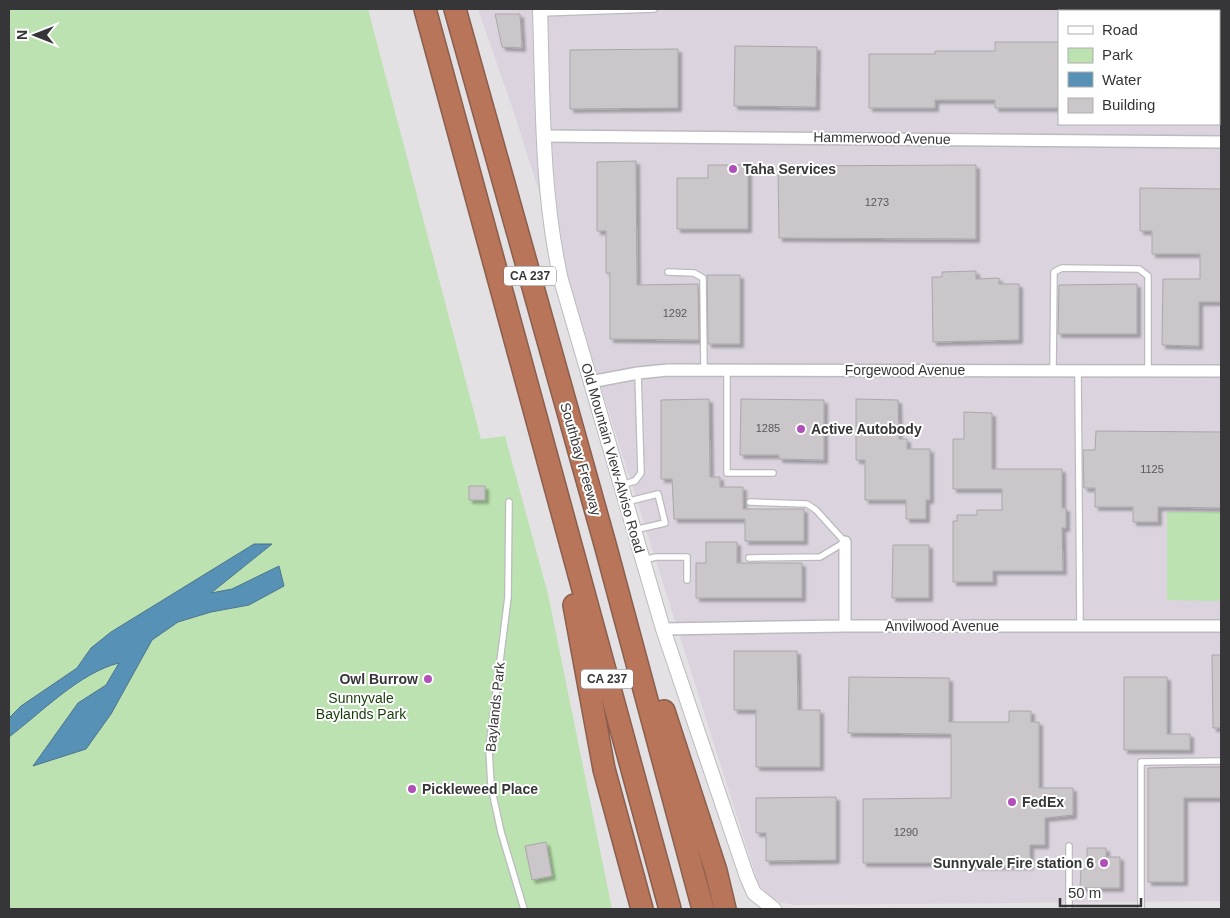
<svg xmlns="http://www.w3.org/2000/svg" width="1230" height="918" font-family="Helvetica,sans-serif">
<defs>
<filter id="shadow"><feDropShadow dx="3.5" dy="3.5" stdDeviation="1" flood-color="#0004"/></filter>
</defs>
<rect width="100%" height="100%" fill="#e4e1e5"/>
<path fill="#dbd4de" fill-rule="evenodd" d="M478 9H1221V901L794 905 779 902 767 895 758 883 515 116ZM1059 11H1219V124H1059Z"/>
<path fill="#bbe2b0" d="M9 9H368L481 439 505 436 548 594 612 909H9Z
M1167 512H1221V601L1167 600Z"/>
<path fill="#5791b5" stroke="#4d758f" d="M254 544H272L211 593 232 589 279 566 284 586 249 605 211 612 178 622 152 640 111 714 86 749 33 766 78 703 106 685 119 663C79 673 41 713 9 737V718L21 706 77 668 91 648 111 632Z"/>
<path fill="#cac6c9" stroke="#aaa6a9" filter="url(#shadow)" d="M495 14H520L522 48 502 47Z
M995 42H1059V108H995V100H935V108H869V54H935V51H995Z
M735 46 817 47 816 107 734 106Z
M678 49V108L570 109V50Z
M636 161 637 285 698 284 699 340 610 339V273H606V231H597V162Z
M708 165H748V229H677V178H708Z
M976 165V239L779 238 778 166Z
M1140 188 1221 189V302H1199V346L1162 345 1163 279H1200V254H1152V231H1140Z
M976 271V279L999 278V284H1019V340L933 342 932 277H942V272Z
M707 275H740V344H708Z
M1137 284V334H1058L1059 285Z
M709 399 710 477H720V487H743V509H804V541H745V519H674L672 479H661V400Z
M741 399 824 400V460L779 459V455H740Z
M856 399 898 400 899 439H907V449H930V500H926V519H906V500H865V460H856Z
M964 412 992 413V469H1062V508H1066V528H1062L1063 571H993V582H953V521H957V515H977V510H1002V489H953V439H964Z
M1096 431 1221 432V508L1158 507V522H1133V507H1095V488H1084L1083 450H1095Z
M469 486H485V500H469Z
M706 542H737V563H802V598H696V563H706Z
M893 545H929V598H892Z
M734 651H797L798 710H820V767H756V710H734Z
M1212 655H1221V728H1213Z
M849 677 949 678V722H1009V711H1031V722H1039V788H1073V815L1045 818V845H1030V866H960V863H863V799L951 798V734L848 733Z
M1124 677H1167V734H1190V750H1124Z
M1189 767H1221V798H1184V882H1148V768Z
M836 797V860L766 861V833H756V798Z
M546 842 552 876 532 880 525 846Z
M1087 848H1106V857H1120V888H1080L1081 869H1087Z"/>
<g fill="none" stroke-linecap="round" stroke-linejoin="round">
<defs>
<path id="service" d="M541 13 654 9
M668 272 694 273 703 278 704 370
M727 370V473H773
M1053 371 1054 272 1062 268 1139 269 1148 276V371
M1078 371 1080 626
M621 485 635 481 641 473 638 373
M509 502 508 597 489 749 491 786 501 832 524 909
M626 502 658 494 665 523 634 530
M749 558 820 557 845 542 816 510 807 504 750 502
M643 560 656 557H687V580
M1069 846V909
M1141 909V762L1221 761"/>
<path id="minor" d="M544 136 1221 142
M590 382 638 373 668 370 1221 371
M845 542V626
M663 629 845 626H1221"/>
<path id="tertiary" d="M540 9C543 100 541 191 561 280L663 629 747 877 754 893 774 909"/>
<path id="motorway" d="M425 9 670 909
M455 9 605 544 703 909
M574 605 604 769 642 909
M664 711 716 871 725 909"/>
</defs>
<use href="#service" stroke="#bcbabe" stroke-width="8"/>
<use href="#minor" stroke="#bcbabe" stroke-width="14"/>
<use href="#tertiary" stroke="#bcbabe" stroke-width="16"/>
<use href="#motorway" stroke="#8a5f4d" stroke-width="24"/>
<use href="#service" stroke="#fff" stroke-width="5.5"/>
<use href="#minor" stroke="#fff" stroke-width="11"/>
<use href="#tertiary" stroke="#fff" stroke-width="14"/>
<use href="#motorway" stroke="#b87559" stroke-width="21"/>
</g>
<g fill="#af4fb7" stroke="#fff" stroke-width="2">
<circle cx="733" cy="169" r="5"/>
<circle cx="801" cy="429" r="5"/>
<circle cx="428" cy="679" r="5"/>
<circle cx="412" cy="789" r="5"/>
<circle cx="1012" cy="802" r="5"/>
<circle cx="1104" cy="863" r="5"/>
</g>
<g text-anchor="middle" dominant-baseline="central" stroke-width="4" stroke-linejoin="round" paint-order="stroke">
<g font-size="11" fill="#5b595c">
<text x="877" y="202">1273</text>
<text x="675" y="313">1292</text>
<text x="768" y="428">1285</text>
<text x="1152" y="469">1125</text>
<text x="906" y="832">1290</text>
</g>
<g fill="#fff" stroke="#727273" stroke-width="1">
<rect x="504" y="266.5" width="52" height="19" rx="4"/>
<rect x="581" y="669.5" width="52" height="19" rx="4"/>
</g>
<g font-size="12" font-weight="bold" fill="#363537">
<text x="530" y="276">CA 237</text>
<text x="607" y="679">CA 237</text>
</g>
<g font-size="14" fill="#363537" stroke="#fff">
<text transform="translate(882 138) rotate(1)">Hammerwood Avenue</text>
<text x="905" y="370">Forgewood Avenue</text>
<text transform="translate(613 458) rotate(74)">Old Mountain View-Alviso Road</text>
<text transform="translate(581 459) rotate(74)">Southbay Freeway</text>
<text x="942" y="626">Anvilwood Avenue</text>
<text transform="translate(495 707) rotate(-84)">Baylands Park</text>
</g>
<g font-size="14" font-weight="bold" fill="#363537" stroke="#fff" text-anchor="start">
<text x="743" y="169">Taha Services</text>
<text x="811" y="429">Active Autobody</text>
<text x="418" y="679" text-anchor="end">Owl Burrow</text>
<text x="422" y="789">Pickleweed Place</text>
<text x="1022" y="802">FedEx</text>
<text x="1094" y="863" text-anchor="end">Sunnyvale Fire station 6</text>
</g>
<g font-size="14" fill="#163c09" stroke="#fff">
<text x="361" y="698">Sunnyvale<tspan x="361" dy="16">Baylands Park</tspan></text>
</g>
</g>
<rect width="1230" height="918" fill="none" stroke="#363537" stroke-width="20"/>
<rect x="1058" y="10" width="162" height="115" fill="#ffffff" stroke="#afaeaf"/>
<rect x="1068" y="26" width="25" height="8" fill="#ffffff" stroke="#afaeaf"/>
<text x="1102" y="35" font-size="15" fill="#363537">Road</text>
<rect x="1068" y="48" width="25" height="15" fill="#bbe2b0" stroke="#afaeaf"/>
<text x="1102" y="60" font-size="15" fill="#363537">Park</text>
<rect x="1068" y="72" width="25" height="15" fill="#5791b5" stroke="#afaeaf"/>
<text x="1102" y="85" font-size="15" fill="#363537">Water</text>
<rect x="1068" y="98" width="25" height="15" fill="#cac6c9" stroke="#afaeaf"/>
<text x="1102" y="110" font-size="15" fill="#363537">Building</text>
<g transform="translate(35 35) rotate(270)" stroke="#ffffff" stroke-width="4" paint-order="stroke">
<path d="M0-4L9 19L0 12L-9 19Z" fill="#363537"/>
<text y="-8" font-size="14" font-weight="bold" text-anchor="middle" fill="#363537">N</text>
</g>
<path d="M1060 898v8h81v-8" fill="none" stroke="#363537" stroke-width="2.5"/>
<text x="1068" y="898" font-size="15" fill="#363537" stroke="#ffffff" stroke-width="4" paint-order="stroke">50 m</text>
</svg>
